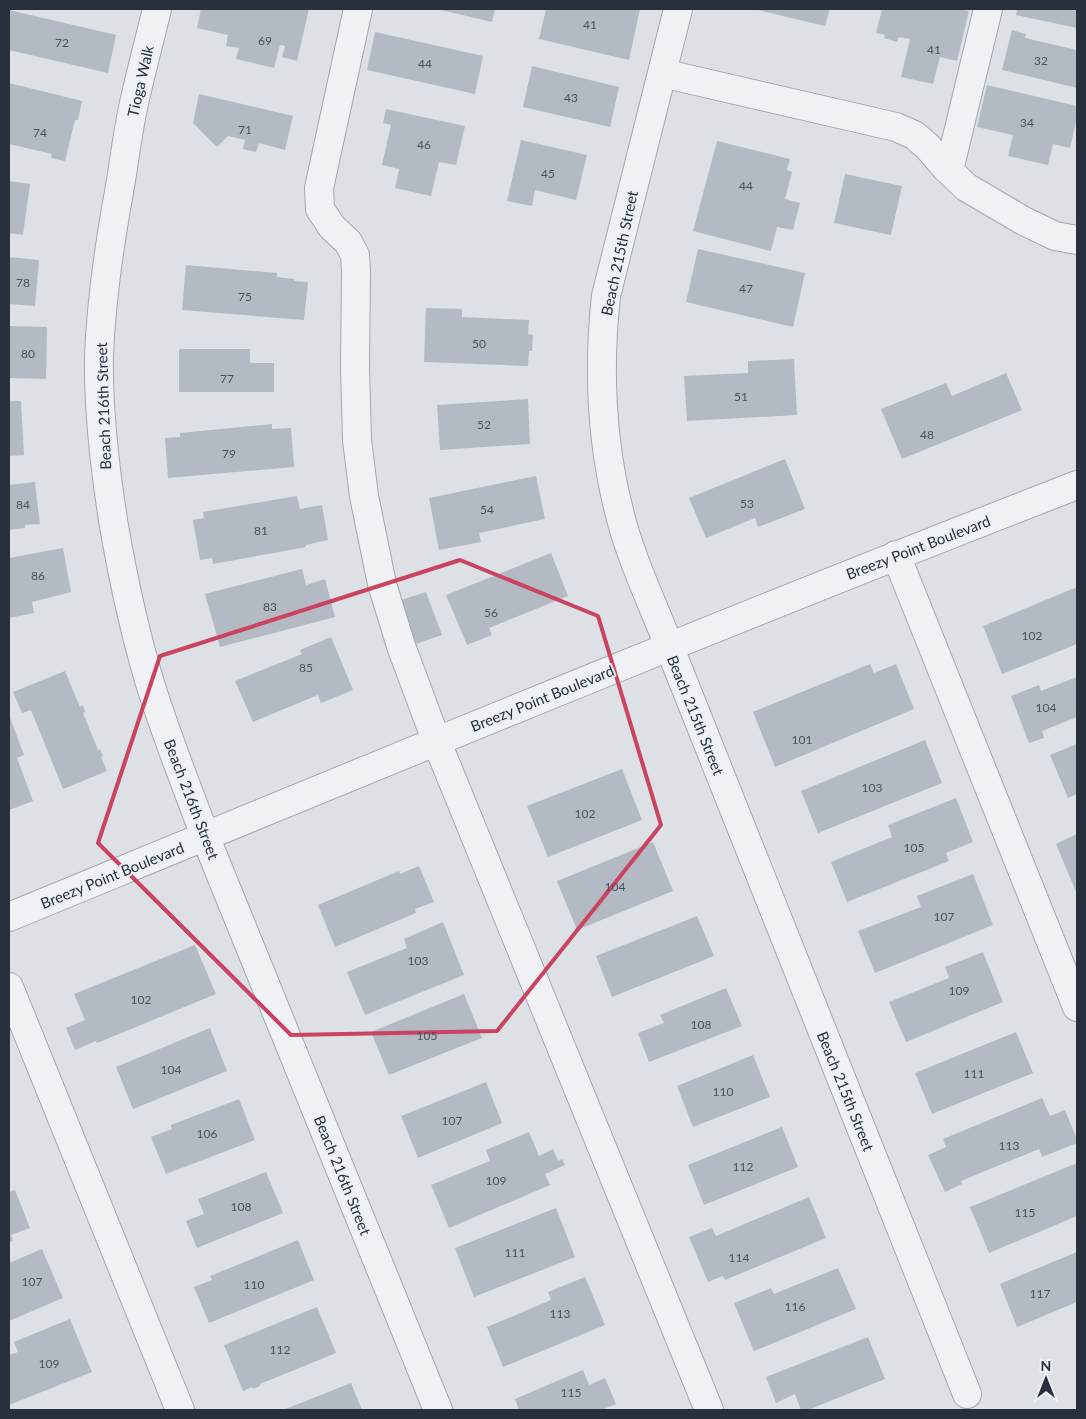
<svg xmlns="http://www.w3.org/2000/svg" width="1086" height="1419" font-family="Lato,sans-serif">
<rect width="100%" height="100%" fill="#dde1e6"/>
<path fill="#b4bac3" d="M201 9H309L297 61 282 57 285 46 280 45 274 68 236 59 239 48 226 46 228 35 197 28Z
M437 9H495L492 22Z
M546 9H640L629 60 539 39Z
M754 9H830L825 26Z
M882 9H959L969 11 957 61 940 57 933 84 901 77 910 39 899 37 897 42 884 38 885 35 876 33Z
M1017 9H1077V28L1016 15Z
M9 10 116 35 108 73 9 50Z
M1012 30 1026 34 1025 38 1077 50V88L1002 70Z
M375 32 483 56 475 94 367 70Z
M532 66 619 87 610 127 523 107Z
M9 83 82 101 78 120H75L65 161 51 158 52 154 9 144Z
M987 85 1077 106V117L1070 148 1053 144 1048 165 1008 156 1013 135 977 127Z
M199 94 293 116 285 150 259 143 256 152 243 149 245 140 228 136 217 147 193 123Z
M386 109 465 126 456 165 439 162 431 196 395 188 399 169 382 165 391 125 383 123Z
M521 140 587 155 576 200 535 190 532 206 507 201Z
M717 141 790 159 787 170 792 172 785 199 800 203 793 230 777 227 771 251 693 231Z
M845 174 902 186 891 235 834 223Z
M9 181 30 184 23 235 9 233Z
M698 249 805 273 793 327 686 302Z
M9 257 39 260 35 306 9 304Z
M186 265 277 273V277L294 279V281L308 282 304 320 182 310Z
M426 308 462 309V317L529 320 528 334 533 335 532 351H529L528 366 424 362Z
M9 326 47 327 46 379 9 378Z
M179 349H250V363H274V392H179Z
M794 359 797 415 687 421 684 376 748 373V361Z
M1006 373 1022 410 902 459 881 409 946 383 952 396Z
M528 399 530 444 440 450 437 405Z
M9 401H21L24 455 9 456Z
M272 424V429L291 428 294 467 168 478 165 438 180 437V433Z
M785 459 805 509 758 527 755 518 706 538 689 498Z
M536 476 545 519 479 533 481 542 439 550 429 498Z
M35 482 40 524 25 525V528L9 530V485Z
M297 496 300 509 322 505 328 540 306 545V547L213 564 212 558 200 560 193 520 204 518 203 512Z
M63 548 71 592 32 602 34 613 9 618V558Z
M551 553 568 596 489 628 492 635 467 645 446 595Z
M302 569 306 585 325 579 335 617 220 647 205 594Z
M1077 587V644L1002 674 983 626Z
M426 592 442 635 413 645 398 601Z
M331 637 353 690 321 703 318 695 253 722 235 681 302 654 300 650Z
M870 664 874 673 896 664 914 709 775 767 753 712Z
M65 671 80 707 83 705 85 712 83 713 98 750 100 749 103 756 101 757 107 771 63 789 31 710 22 713 13 692Z
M1077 677V717L1042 731 1044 738 1029 743 1011 696 1039 685 1041 691Z
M9 715 24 755 17 758 33 801 9 810Z
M925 740 942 783 818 833 801 791Z
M1077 744V794L1068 798 1050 755Z
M622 769 642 820 548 857 527 806Z
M956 798 973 842 946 853 949 861 847 902 831 862 892 837 888 825Z
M1077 834V894L1056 844Z
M653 842 673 891 577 930 557 881Z
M419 866 434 902 415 909 416 913 335 947 318 905 399 871 400 874Z
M973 874 993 925 875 973 858 931 921 907 917 896Z
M697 916 714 956 612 997 596 956Z
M443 922 464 975 365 1015 347 972 407 948 404 939Z
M195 945 216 994 97 1043 96 1041 75 1050 66 1028 85 1020 74 994Z
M983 952 1003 1002 906 1042 889 1002 949 978 945 967Z
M726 988 742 1026 649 1062 638 1033 664 1023 660 1015Z
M464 994 482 1038 389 1075 371 1032Z
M210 1028 227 1071 133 1109 116 1067Z
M1016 1032 1033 1073 932 1114 915 1073Z
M753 1055 770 1097 693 1127 677 1086Z
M486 1082 502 1123 418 1158 401 1116Z
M1042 1098 1050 1116 1065 1110 1077 1139V1143L1042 1157 1039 1149 961 1181 962 1184 945 1192 928 1155 946 1147 943 1139Z
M239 1099 255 1140 166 1174 151 1137 172 1129 171 1125Z
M782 1127 798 1167 704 1205 688 1165Z
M529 1132 539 1156 553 1149 558 1161 562 1159 565 1165 545 1174 550 1185 449 1228 431 1185 490 1161 486 1150Z
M1077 1163V1216L989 1253 970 1207Z
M266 1172 283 1213 197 1248 186 1221 204 1214 198 1199Z
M15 1190 30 1228 11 1235 13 1241 9 1242V1192Z
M809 1197 826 1238 725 1280 723 1276 708 1282 689 1237 712 1228 716 1236Z
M556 1208 575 1257 474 1297 455 1248Z
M298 1240 314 1280 209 1323 194 1287 212 1280 210 1276Z
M42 1249 63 1298 9 1321V1263Z
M1077 1252V1302L1017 1327 1000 1284Z
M838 1268 856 1309 754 1351 734 1303 771 1288 774 1294Z
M585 1277 605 1325 503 1367 487 1327 551 1300 548 1292Z
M317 1307 336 1353 260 1384V1386L253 1389 252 1387 243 1391 224 1345Z
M70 1319 92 1372 9 1405V1355L18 1352 14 1342Z
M868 1337 885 1379 808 1410H801L795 1394 776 1403 766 1377Z
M583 1370 589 1385 605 1378 616 1404 601 1410H519L515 1399Z
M351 1383 362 1410H283Z"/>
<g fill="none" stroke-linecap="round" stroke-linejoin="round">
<defs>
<path id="minor" d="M157 9C149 42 140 75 133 108 127 136 124 164 119 192 109 247 101 301 99 357 98 414 105 470 114 526 123 578 134 629 149 680 165 733 186 784 205 836L438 1410
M358 9 319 188 320 209 332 227 348 242 355 255 356 272 355 367 357 440 364 496 382 584 401 646 436 740 709 1410
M678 9 606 296C598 369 601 440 619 511 630 557 652 602 669 646L967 1394
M662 73 896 127 914 135 927 146 945 167 966 187 1022 220 1055 236 1077 240
M949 170 988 9
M896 555 1077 1007
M9 917C364 771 719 624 1077 485
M9 987 180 1410"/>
</defs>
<use href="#minor" stroke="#a3a8b0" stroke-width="30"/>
<use href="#minor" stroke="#eff1f5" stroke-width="28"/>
</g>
<path fill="none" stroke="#ca435f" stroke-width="4" stroke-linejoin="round" d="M460 560 598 616 661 825 497 1031 291 1035 98 843 160 656Z"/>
<g text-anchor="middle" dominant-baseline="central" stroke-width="4" stroke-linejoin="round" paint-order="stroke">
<g font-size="12" fill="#4a525e">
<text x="590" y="24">41</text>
<text x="265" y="40">69</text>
<text x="62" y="42">72</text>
<text x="934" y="49">41</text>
<text x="1041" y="60">32</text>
<text x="425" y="63">44</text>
<text x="571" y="97">43</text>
<text x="1027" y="122">34</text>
<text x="245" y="129">71</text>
<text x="40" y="132">74</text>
<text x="424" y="144">46</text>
<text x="548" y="173">45</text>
<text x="746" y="185">44</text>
<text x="23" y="282">78</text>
<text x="746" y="288">47</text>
<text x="245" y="296">75</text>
<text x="479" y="343">50</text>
<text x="28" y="353">80</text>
<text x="227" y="378">77</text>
<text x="741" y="396">51</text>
<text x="484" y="424">52</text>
<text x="927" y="434">48</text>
<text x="229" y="453">79</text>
<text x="747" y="503">53</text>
<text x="23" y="504">84</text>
<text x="487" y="509">54</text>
<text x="261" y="530">81</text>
<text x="38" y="575">86</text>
<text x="270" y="606">83</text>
<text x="491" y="612">56</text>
<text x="1032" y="635">102</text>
<text x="306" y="667">85</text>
<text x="1046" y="707">104</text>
<text x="802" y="739">101</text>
<text x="872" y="787">103</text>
<text x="585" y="813">102</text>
<text x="914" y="847">105</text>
<text x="615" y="886">104</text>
<text x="944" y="916">107</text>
<text x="418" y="960">103</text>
<text x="959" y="990">109</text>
<text x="141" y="999">102</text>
<text x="701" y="1024">108</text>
<text x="427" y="1035">105</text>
<text x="171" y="1069">104</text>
<text x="974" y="1073">111</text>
<text x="723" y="1091">110</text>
<text x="452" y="1120">107</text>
<text x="207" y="1133">106</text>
<text x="1009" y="1145">113</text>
<text x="743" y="1166">112</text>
<text x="496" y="1180">109</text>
<text x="241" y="1206">108</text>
<text x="1025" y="1212">115</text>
<text x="515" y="1252">111</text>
<text x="739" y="1257">114</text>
<text x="32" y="1281">107</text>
<text x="254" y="1284">110</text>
<text x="1040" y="1293">117</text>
<text x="795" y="1306">116</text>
<text x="560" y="1313">113</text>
<text x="280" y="1349">112</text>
<text x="49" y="1363">109</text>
<text x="571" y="1392">115</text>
</g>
<g font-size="15" fill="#27303c" stroke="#ecf0f4">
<text transform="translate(140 81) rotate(-77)">Tioga Walk</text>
<text transform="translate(619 253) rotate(-78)">Beach 215th Street</text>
<text transform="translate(103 406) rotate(-92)">Beach 216th Street</text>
<text transform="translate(918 547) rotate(-21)">Breezy Point Boulevard</text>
<text transform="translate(542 698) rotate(-22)">Breezy Point Boulevard</text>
<text transform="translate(696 715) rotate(68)">Beach 215th Street</text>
<text transform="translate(192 799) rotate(69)">Beach 216th Street</text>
<text transform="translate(112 875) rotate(-22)">Breezy Point Boulevard</text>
<text transform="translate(846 1091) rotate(68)">Beach 215th Street</text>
<text transform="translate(343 1175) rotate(68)">Beach 216th Street</text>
</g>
</g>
<rect width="1086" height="1419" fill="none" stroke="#27303c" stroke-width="20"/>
<g transform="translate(1046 1379)" stroke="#ecf0f4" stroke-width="4" paint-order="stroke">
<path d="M0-4L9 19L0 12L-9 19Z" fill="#27303c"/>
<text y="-8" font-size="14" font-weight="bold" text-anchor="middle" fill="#27303c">N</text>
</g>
</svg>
